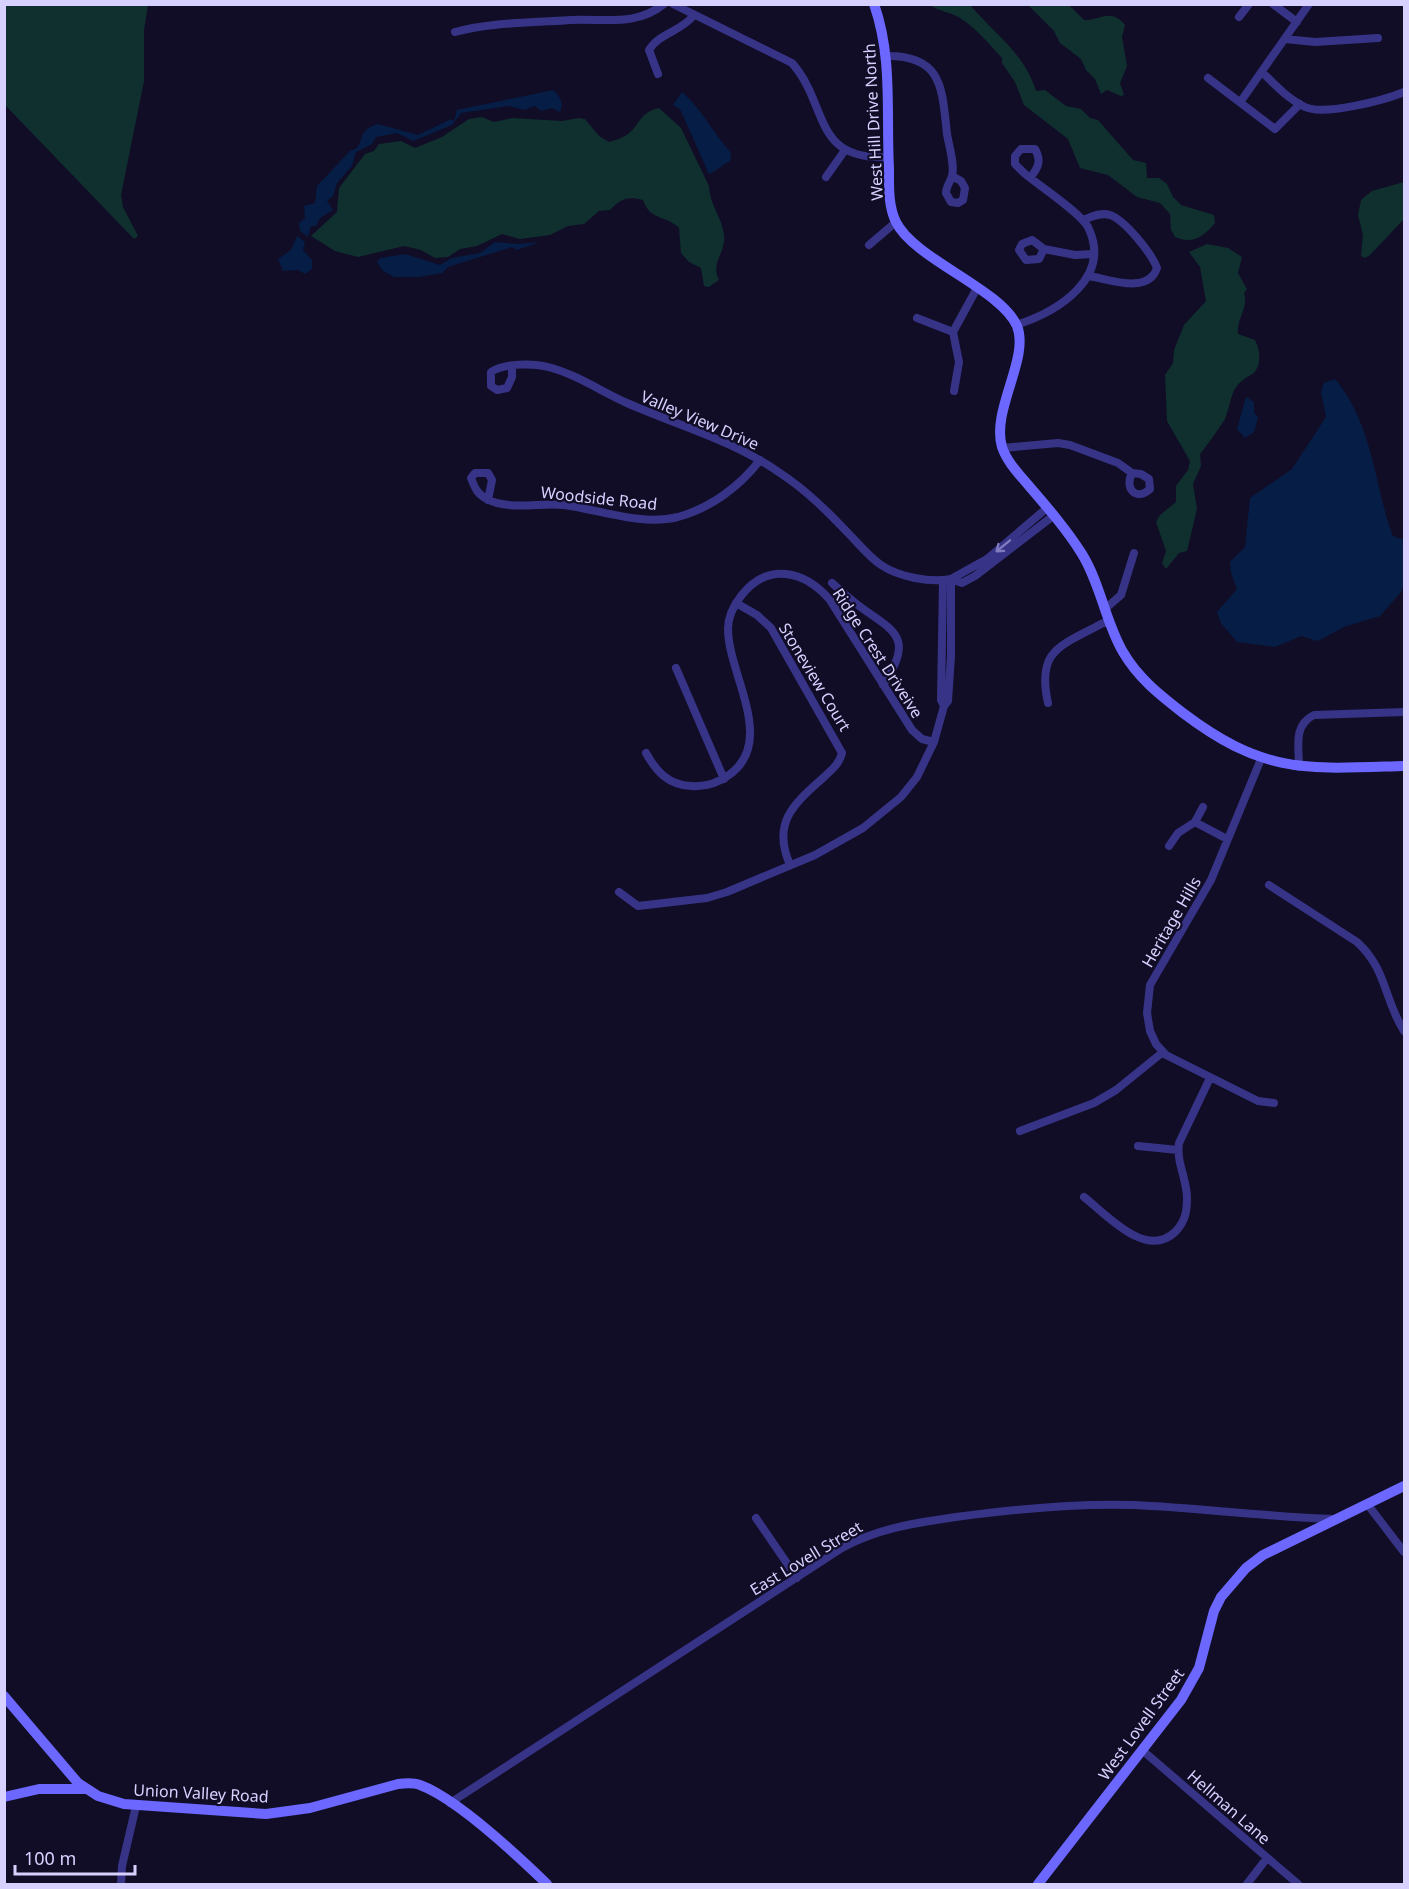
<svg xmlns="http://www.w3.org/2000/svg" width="1409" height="1889" font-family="'Noto Sans',sans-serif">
<rect width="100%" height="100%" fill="#110d26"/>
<path fill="#0f302f" d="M5 4 148 5 144 30V81L121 195 123 207 138 236 134 239 5 105Z
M930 5H970C993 32 1025 54 1036 91L1045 90 1066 106 1081 109 1090 118 1098 120 1133 160 1146 163 1147 178H1159L1167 184 1173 197 1181 205 1214 215 1215 223C1204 236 1193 245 1175 237L1171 230 1170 214 1160 203 1137 197 1108 175 1080 168 1068 139 1024 105 1015 82 1002 63V58C989 44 976 28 960 18 951 12 940 12 930 5Z
M1028 5H1069L1084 20C1099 21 1111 7 1125 25L1122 37 1127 66 1120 83 1124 95 1121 96 1107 90 1101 94 1095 79 1086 70 1081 59 1060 43 1054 31Z
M659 108 681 128 709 186C709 203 722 218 724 235 726 253 710 263 719 280L709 287 704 286 701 268 689 262 681 253 679 228C665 214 651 222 643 200 628 196 621 198 610 210L599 211 584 224 568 226 550 235 520 239 502 234 477 246 460 249 448 257 435 258 421 250 404 246 358 257 335 251 311 236 337 212 339 188 365 154 374 151 379 144 401 141 415 148 442 137 469 119 482 117 494 122 512 118 562 121 579 118 585 119 599 136 609 142C644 134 632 114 659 108Z
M1404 182V219L1370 255 1365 258 1361 256 1363 235 1358 215 1361 200 1372 191Z
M1207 244 1228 248 1242 257 1238 273 1247 289 1244 293C1249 308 1236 319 1238 334L1255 340C1260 350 1262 363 1254 373 1228 387 1234 396 1225 419 1222 424 1204 450 1200 454L1201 466 1193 484 1197 509 1187 551 1179 553 1166 569 1162 563 1166 551 1156 522 1160 515 1176 502V486L1188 470 1190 461 1167 421 1165 375 1173 363 1174 350 1184 325 1206 301 1200 267 1189 252Z"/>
<path fill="#061d46" d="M553 90C560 96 564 103 560 112L552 108 541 111 535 106 524 110 509 106 461 113 452 125 413 141 397 133 376 137 372 144 356 152 352 166 337 183 333 196 327 201 333 210 320 218 316 226H311L308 237 300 231 299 223 305 218 304 206 315 203 317 186 350 151 357 148C364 137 360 129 378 124L418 135 451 119 454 121 457 110Z
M682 92C702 109 713 133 731 153L730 161C722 165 717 171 709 174L680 109 673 105Z
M297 236 305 242 303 250 312 260V269L305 274 298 270 283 271 278 259 291 250Z
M495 242 518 244 540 242 517 250 512 247 448 267 442 273 419 277H394L383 271 377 262 380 258 405 254 440 265 452 258 480 253Z
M1335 379C1370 421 1373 472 1388 522L1393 536 1404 540V586L1401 592 1380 616 1344 627 1318 641 1301 636 1275 647 1237 642 1221 623 1217 612 1237 589 1231 573 1230 562 1245 547 1250 498 1292 469 1326 417 1321 392 1324 383Z
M1246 397 1254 402V412L1258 418 1254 432 1245 438 1237 429Z"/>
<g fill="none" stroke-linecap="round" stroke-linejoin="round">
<path stroke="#373488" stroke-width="8" d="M673 4 792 63C829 105 812 161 888 157
M1273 4 1297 22
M1239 17 1249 4
M455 32C491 22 533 23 570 20 605 18 635 27 664 4
M1285 39 1315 42 1378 38
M886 56C943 55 942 89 947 134 949 146 955 165 952 176 950 183 946 186 946 193L951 202 958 203 963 200 965 188 961 181 952 176
M1262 72C1275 85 1288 99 1305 107 1324 116 1385 100 1404 92
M658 74 649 50C659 33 682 31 693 16
M1208 78 1275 129 1300 104
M1241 101 1309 4
M826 177 845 150
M1083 220C1091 217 1101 212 1110 215 1125 220 1152 254 1157 268 1148 295 1109 279 1089 276
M869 245 896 222
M1044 249 1039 259 1026 260 1019 250 1022 244 1032 240 1044 249 1075 255 1093 254
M917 318 953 332
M1016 325C1057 312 1113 278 1088 227 1080 212 1038 185 1024 173L1015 164V156L1021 149H1035C1042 161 1038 168 1030 178
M512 367V377L507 388 497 390 491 386V372C505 363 533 363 548 367 576 374 602 392 627 403 679 426 733 440 780 473 806 490 827 511 848 533 858 543 869 557 881 565 899 577 930 583 951 579V656L948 701 944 706 934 742 917 777 901 797 863 828 815 855 727 892 707 898 638 906 619 892
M954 391 959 362 953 332 977 288
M1003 448 1058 443 1070 445 1118 463 1132 473 1141 474 1149 479 1150 489C1136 502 1124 488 1132 473
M488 500 492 480 488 473H475L471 478C475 488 477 494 487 499 509 511 541 502 564 505 601 510 641 526 678 517 711 508 740 486 760 460
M1047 508 987 559 951 579 962 583 975 576 1053 516
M943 580 941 700 944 706
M832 583 848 597
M736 603 757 615 771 628 842 753C839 765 831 770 823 778 792 805 772 824 790 865
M835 608 848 597C884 629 921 630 883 685
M1106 608 1121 595 1134 553
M676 668 724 779
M1048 703C1036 649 1061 646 1103 623H1110
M646 753C656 771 668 785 691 786 704 787 718 783 729 775 777 741 728 674 728 629 728 617 734 605 741 596 768 561 805 571 830 600L912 730 922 739 934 742
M1261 759 1211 880 1150 985 1147 1013 1150 1031 1156 1044 1166 1055 1258 1101 1274 1103
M1299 767C1299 747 1293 725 1314 715L1404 712
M1195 822 1203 807
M1169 846 1178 833 1195 822 1227 839
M1269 885 1357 942C1387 969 1384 1000 1404 1031
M1020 1131 1094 1103 1116 1090 1163 1052
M1138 1146 1178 1150
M1084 1197C1106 1214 1146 1260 1175 1232 1185 1222 1187 1212 1187 1198 1187 1179 1176 1162 1179 1143L1210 1078
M1368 1505 1404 1552
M756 1518 797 1578
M1142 1750 1298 1884
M450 1803 842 1548C878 1528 916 1523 956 1517 1015 1509 1074 1503 1134 1505 1201 1508 1268 1517 1335 1519
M121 1884 122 1866 136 1806
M1247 1884 1267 1858"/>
<path stroke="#6c68ff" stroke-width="10" d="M874 4C893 58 886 113 889 169 889 185 888 206 896 222 914 259 1001 289 1017 326 1030 358 991 410 1002 447 1007 462 1019 474 1029 486 1048 508 1067 530 1082 554 1101 585 1105 621 1123 652 1138 678 1160 695 1183 713 1265 775 1307 769 1404 766
M4 1696 78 1783 98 1796 124 1804 266 1814 310 1808 398 1784C405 1783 413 1782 420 1785 456 1798 519 1857 547 1884
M4 1797 39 1789H86
M1038 1884 1181 1700 1199 1668 1214 1611 1221 1597 1246 1568 1263 1555 1404 1486"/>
</g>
<defs><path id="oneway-shaft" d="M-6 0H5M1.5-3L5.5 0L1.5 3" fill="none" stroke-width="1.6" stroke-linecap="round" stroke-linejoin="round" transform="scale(1.5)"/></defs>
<use stroke="#7f7bbe" href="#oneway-shaft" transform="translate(1003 546) rotate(141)"/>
<g text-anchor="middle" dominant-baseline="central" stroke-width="4.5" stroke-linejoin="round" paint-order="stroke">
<g font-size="16" fill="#d7d1ff" stroke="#110d26">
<text transform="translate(873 122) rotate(-93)">West Hill Drive North</text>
<text transform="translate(700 420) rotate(23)">Valley View Drive</text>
<text transform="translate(599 498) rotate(6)">Woodside Road</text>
<text transform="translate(878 653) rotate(57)">Ridge Crest Driveive</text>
<text transform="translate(815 677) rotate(59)">Stoneview Court</text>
<text transform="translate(1171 922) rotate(-60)">Heritage Hills</text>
<text transform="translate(806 1558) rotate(-31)">East Lovell Street</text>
<text transform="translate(1141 1724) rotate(-54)">West Lovell Street</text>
<text transform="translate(201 1793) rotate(3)">Union Valley Road</text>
<text transform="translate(1229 1807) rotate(41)">Hellman Lane</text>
</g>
</g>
<rect width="1409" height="1889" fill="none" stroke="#d7d1ff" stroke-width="12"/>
<path d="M15 1865v9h120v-9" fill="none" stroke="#d7d1ff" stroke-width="3"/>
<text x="24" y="1865" font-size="18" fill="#d7d1ff" stroke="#110d26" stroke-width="4.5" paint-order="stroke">100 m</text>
</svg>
